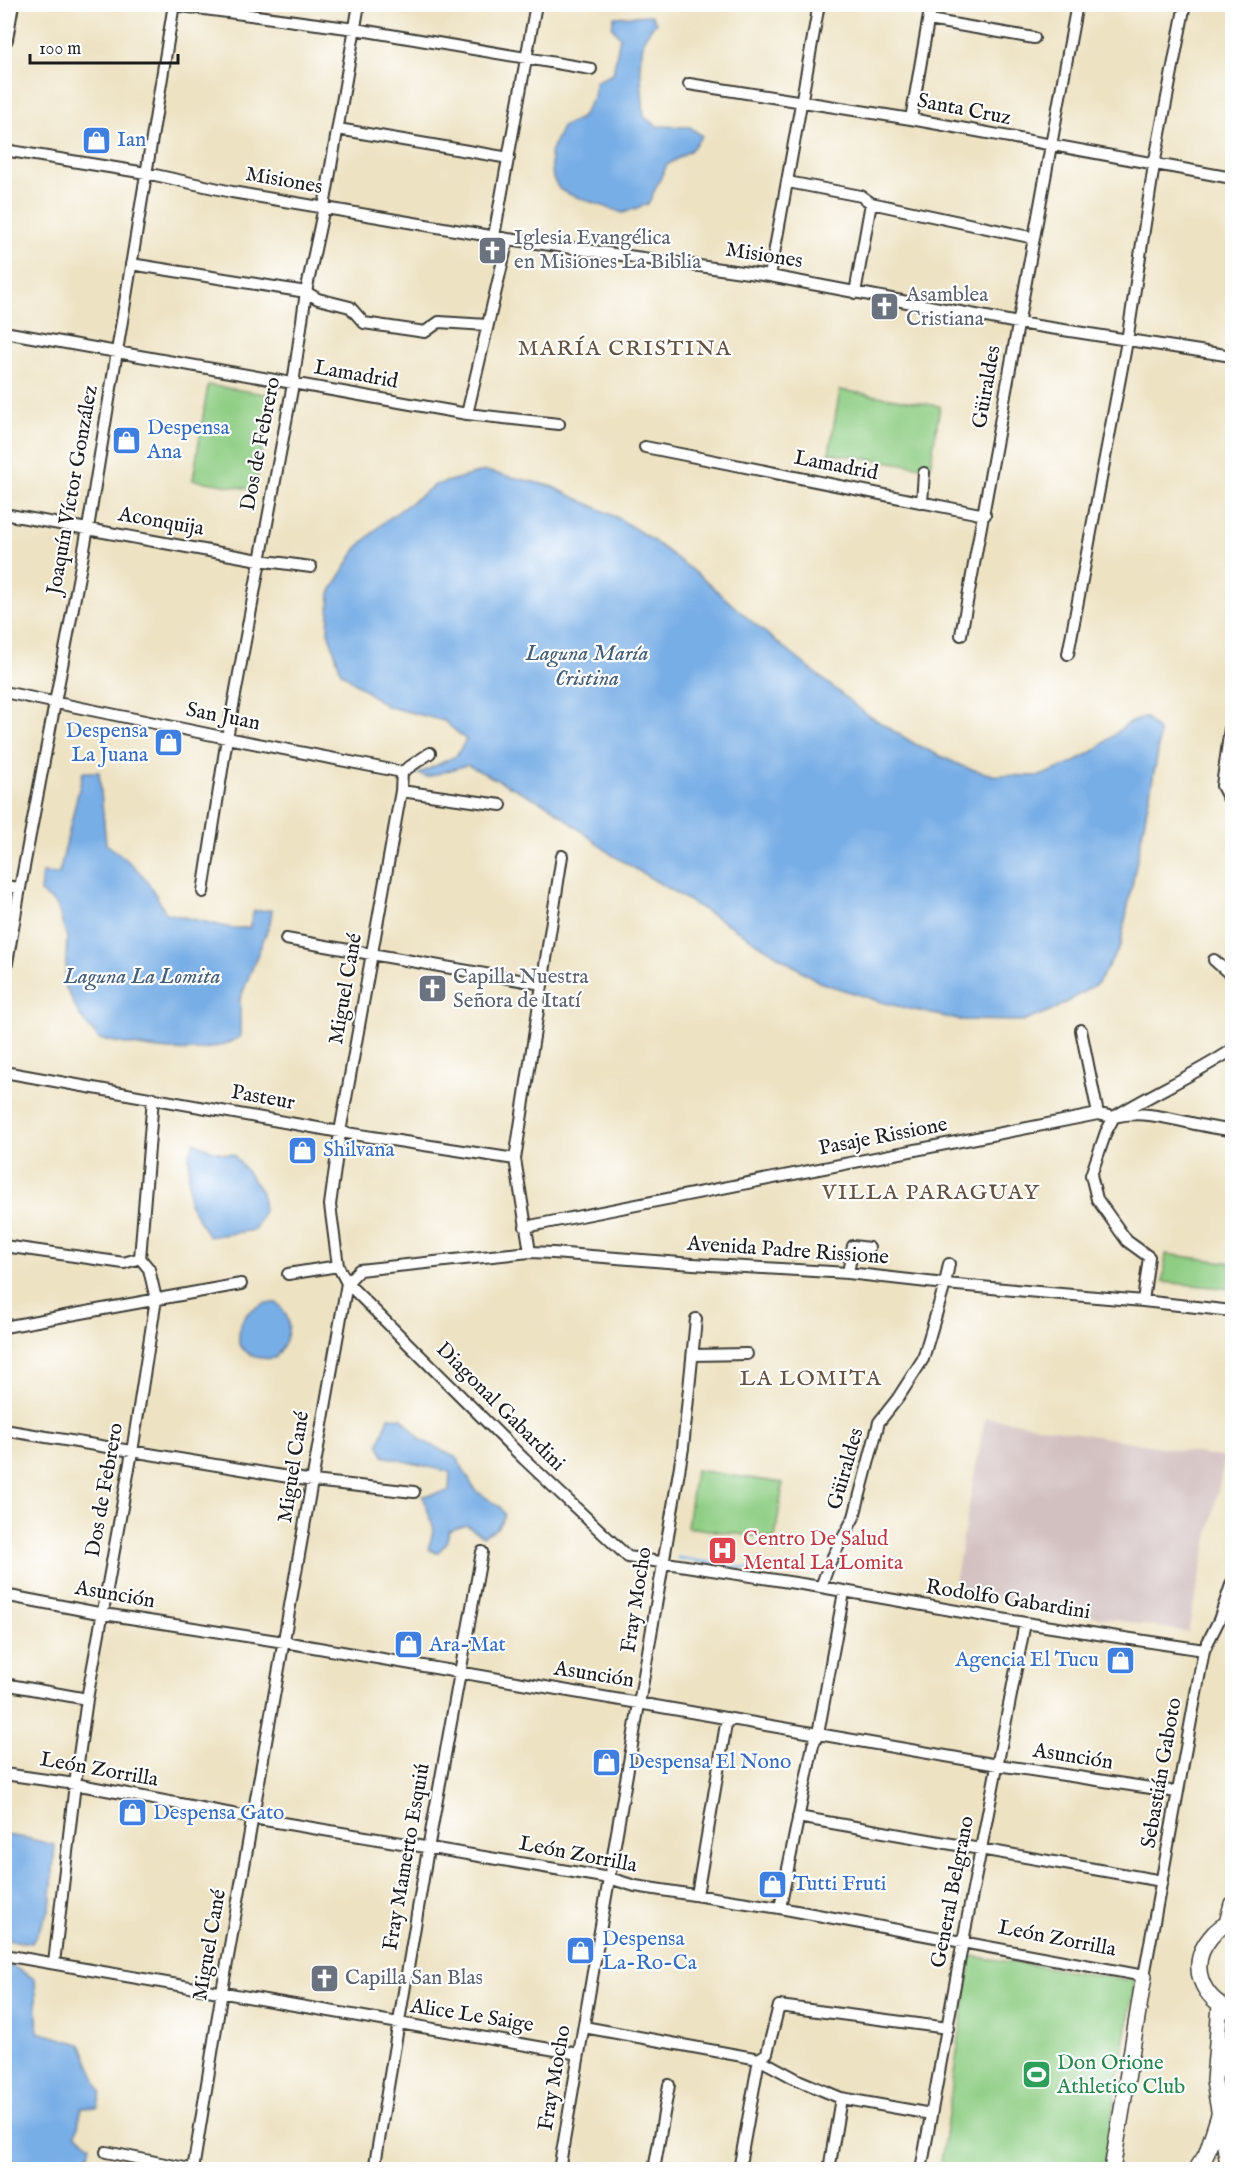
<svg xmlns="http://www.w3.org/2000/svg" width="1237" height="2174" font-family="'IM FELL English',serif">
<rect width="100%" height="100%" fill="#fff"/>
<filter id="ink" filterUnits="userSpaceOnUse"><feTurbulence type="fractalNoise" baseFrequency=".0167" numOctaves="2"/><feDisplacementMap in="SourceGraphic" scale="12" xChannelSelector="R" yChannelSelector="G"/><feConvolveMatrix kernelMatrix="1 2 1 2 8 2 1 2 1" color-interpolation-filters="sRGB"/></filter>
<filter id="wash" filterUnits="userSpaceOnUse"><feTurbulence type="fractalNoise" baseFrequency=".008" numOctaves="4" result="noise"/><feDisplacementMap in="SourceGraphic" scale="24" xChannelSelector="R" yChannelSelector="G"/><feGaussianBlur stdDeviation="1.35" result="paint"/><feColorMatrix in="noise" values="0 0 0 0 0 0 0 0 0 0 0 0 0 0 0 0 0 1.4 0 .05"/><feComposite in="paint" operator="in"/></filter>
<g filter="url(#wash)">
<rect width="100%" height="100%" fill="#ede2c2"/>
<path fill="#d2bfbf" d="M985 1417 1225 1458 1188 1632 953 1593Z"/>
<path fill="#8ecd83" stroke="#557450" stroke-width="1.5" d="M208 385 271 395 255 490 193 480Z
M840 390 940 406 930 468 829 453Z
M1166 1254 1232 1263V1289L1163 1282Z
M695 1470 783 1483 775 1539 687 1527Z
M971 1956 1135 1981 1103 2169H940Z"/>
<path fill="#78aee6" stroke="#4a6581" stroke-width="1.5" d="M651 15 656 22 644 38 640 63 644 117 657 126 690 127 702 136 691 150 667 165 648 204 623 213 571 195 559 189 553 178 550 153 562 127 581 118 594 96 595 82 613 74 620 37 612 27 614 17Z
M485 471 551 486 620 519 651 539 700 576 751 621 866 714 915 744 964 767 993 775 1040 776 1073 763 1097 749 1127 724 1145 717 1159 732 1158 752 1120 947 1098 983 1057 1008 1025 1021 959 1020 884 1003 819 982 734 928 612 855 548 805 467 765 427 777 418 774 456 756 466 740 444 721 386 706 341 672 328 631 330 593 356 549 384 522 435 485Z
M83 772H99L106 844C139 867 147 878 166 913L231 928H249L254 911 272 910 270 923 240 999V1037C198 1061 144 1047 99 1039L80 1016 65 986 67 938 57 905 40 892 42 873 59 874Z
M194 1142 213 1151 234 1155 262 1192 264 1211 254 1230 209 1237 189 1203V1156Z
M266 1303H277C296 1320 289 1340 275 1358 258 1360 250 1357 239 1345 238 1322 243 1311 266 1303Z
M389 1417 402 1418 421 1440 457 1458 475 1490 500 1507 505 1515 497 1528 483 1536 466 1525 449 1531 446 1544 437 1553 428 1549 434 1529 423 1496 449 1491 450 1472 383 1456 379 1444Z
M5 1835 26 1838 55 1845 50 1909 32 1943 5 1940Z
M5 1965 12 1966 35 1979 38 2032 81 2044 101 2092 98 2107 82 2108 76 2134 91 2145 86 2169H5Z"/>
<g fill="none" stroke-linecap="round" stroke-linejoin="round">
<path stroke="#78aee6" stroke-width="3" d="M678 1558 775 1573"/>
</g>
</g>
<g filter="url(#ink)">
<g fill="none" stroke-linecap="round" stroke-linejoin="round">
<defs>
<path id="street" d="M174 5 355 29 591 69
M929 20 1034 38
M689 84 911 119 1232 178
M911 119 931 4
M338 129 509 158
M4 150 146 173 232 192 508 239 770 276 1018 323 1232 356
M788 182 861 196 871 203 1034 238
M494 236 536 4
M131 264 306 292 318 299 350 307 364 323 425 332 439 322 487 325
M770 276 819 4
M855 293 871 203
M4 332 467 414 559 424
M467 414 508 239
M645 447 985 515
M922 503 924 473
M4 514 259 560 311 567
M961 635 1077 4
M1068 654 1127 341 1154 165 1185 4
M4 692 227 738 402 772 430 753
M1232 714 1222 786 1232 805
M401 791 501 805
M4 886 20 888
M203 892 227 738 293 384 306 292 324 207 359 4
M286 939 542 984
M1214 960 1232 976
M4 980 20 888 88 528 174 4
M1081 1030 1098 1114
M4 1072 340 1132 515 1159
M525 1227 1098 1114 1114 1117C1153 1093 1194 1075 1232 1050
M4 1246 124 1263 140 1258
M530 1252 515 1159 562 856
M848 1273 853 1246 869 1248
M288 1274 338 1266
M1143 1301 1149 1257 1127 1241 1097 1199 1091 1175 1106 1132 1114 1117C1153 1107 1194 1128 1232 1130
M4 1327 241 1284
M693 1355 747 1354
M4 1430 313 1481 414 1492
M821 1587 830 1562 854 1517 879 1422 898 1398 923 1359 945 1284 949 1264
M4 1595 104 1614 284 1642 998 1765 1177 1792
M1204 1650 1025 1623 821 1587 628 1557 524 1459 347 1283 359 1270 530 1252 553 1253 693 1264 848 1273 945 1284 1143 1301 1232 1311
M4 1684 87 1699
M4 1774 75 1784 253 1818 609 1878 635 1886 780 1908 1144 1976 1204 1650 1219 1620 1232 1582
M798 1817 1162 1881
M697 1895 727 1718
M780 1908 813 1745 818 1734 844 1592
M4 1955 579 2054
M54 1963 75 1784 87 1699 132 1452 156 1299 149 1269 140 1258 153 1098
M584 2027 759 2059 798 2080 841 2098 931 2114
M106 2152 195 2170
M193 2170 222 1991 347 1283 338 1266 330 1205 340 1132 401 791 402 772
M374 2170 428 1849 482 1552
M559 2170 683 1448 696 1319
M654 2170 669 2085
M739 2170 759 2059 767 2053 779 2006 948 2028
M829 2170 841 2098
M921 2170 963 1941 1025 1623"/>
<path id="secondary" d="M1232 1922C1224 1924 1215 1931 1210 1938 1187 1966 1202 1998 1232 2011
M1227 1923 1232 1904
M1220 2005 1214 2081 1229 2170
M1219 2070 1232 2039
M1112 2170 1144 1976
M1196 2170 1206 2155 1219 2115"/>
<path id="primary" d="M4 39 10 4"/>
</defs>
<use href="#street" stroke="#3b3a35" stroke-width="14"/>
<use href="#secondary" stroke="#3b3a35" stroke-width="18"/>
<use href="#primary" stroke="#3b3a35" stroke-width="20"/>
<use href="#street" stroke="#fff" stroke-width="10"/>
<use href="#secondary" stroke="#fff" stroke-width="15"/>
<use href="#primary" stroke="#fff" stroke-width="16"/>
</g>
</g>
<defs>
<symbol id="shop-square" viewBox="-11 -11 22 22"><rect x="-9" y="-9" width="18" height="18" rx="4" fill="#3f7fe0" stroke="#fff"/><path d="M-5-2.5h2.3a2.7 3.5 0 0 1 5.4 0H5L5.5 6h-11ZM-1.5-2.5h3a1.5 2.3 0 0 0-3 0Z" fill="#fff"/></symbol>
<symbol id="church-square" viewBox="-11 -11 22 22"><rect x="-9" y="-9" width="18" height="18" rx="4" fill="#6b7280" stroke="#fff"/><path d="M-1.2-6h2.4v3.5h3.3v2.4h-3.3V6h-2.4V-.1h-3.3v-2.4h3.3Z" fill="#fff"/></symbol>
<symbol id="hospital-square" viewBox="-11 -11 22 22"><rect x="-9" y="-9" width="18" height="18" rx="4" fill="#e0444e" stroke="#fff"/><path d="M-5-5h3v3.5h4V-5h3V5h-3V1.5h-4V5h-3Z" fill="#fff"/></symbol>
<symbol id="stadium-square" viewBox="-11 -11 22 22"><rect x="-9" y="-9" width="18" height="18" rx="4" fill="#2e9e5b" stroke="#fff"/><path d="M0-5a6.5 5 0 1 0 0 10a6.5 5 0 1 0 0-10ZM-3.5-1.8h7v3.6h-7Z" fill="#fff"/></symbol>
</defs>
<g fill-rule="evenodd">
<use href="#shop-square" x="80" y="124" width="33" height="33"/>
<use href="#church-square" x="476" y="234" width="33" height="33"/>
<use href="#church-square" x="868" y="290" width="33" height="33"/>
<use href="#shop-square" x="110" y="424" width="33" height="33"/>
<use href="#shop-square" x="152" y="726" width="33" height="33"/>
<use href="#church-square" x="416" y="972" width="33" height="33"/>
<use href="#shop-square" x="286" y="1134" width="33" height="33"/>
<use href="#hospital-square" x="706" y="1534" width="33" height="33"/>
<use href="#shop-square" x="392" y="1628" width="33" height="33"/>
<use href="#shop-square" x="1104" y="1644" width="33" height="33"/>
<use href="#shop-square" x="590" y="1746" width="33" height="33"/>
<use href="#shop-square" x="116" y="1796" width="33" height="33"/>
<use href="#shop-square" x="756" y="1868" width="33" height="33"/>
<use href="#shop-square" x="564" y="1934" width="33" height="33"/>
<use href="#church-square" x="308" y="1962" width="33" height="33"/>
<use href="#stadium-square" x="1020" y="2058" width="33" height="33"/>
</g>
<g text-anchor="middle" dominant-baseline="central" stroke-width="4.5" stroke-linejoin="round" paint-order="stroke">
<g font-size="21" fill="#1c1c1c" stroke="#fff">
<text transform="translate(964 110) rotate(11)">Santa Cruz</text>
<text transform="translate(284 181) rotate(10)">Misiones</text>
<text transform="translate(764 256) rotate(9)">Misiones</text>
<text transform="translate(356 375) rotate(10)">Lamadrid</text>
<text transform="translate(987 387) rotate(-80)">Güiraldes</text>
<text transform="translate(261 444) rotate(-79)">Dos de Febrero</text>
<text transform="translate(836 466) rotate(11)">Lamadrid</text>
<text transform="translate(73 490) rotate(-80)">Joaquín Víctor González</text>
<text transform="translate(161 522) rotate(10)">Aconquija</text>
<text transform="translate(223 717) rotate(11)">San Juan</text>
<text transform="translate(346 989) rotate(-80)">Miguel Cané</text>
<text transform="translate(263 1098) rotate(10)">Pasteur</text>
<text transform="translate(883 1137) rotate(-11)">Pasaje Rissione</text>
<text transform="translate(788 1251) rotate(4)">Avenida Padre Rissione</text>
<text transform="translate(500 1407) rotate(45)">Diagonal Gabardini</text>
<text transform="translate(294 1467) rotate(-81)">Miguel Cané</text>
<text transform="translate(846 1469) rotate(-74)">Güiraldes</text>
<text transform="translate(105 1490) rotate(-80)">Dos de Febrero</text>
<text transform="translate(115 1595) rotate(10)">Asunción</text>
<text transform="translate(637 1600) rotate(-81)">Fray Mocho</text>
<text transform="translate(1008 1600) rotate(9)">Rodolfo Gabardini</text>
<text transform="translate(594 1675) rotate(9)">Asunción</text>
<text transform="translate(1073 1757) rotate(9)">Asunción</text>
<text transform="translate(99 1770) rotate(10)">León Zorrilla</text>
<text transform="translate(1162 1773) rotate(-80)">Sebastián Gaboto</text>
<text transform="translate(578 1855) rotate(11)">León Zorrilla</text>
<text transform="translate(407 1857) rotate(-80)">Fray Mamerto Esquiú</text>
<text transform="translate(953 1892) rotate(-79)">General Belgrano</text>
<text transform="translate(1057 1939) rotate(11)">León Zorrilla</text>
<text transform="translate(210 1945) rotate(-80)">Miguel Cané</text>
<text transform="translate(472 2016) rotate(9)">Alice Le Saige</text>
<text transform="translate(555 2078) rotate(-80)">Fray Mocho</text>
</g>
<g font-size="21" fill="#366cbe" stroke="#fff" text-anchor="start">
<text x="117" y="140">Ian</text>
<text x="147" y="428">Despensa<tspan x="147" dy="24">Ana</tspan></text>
<text x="148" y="731" text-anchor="end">Despensa<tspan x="148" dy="24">La Juana</tspan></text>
<text x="323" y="1150">Shilvana</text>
<text x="429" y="1645">Ara-Mat</text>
<text x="1099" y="1660" text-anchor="end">Agencia El Tucu</text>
<text x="628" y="1762">Despensa El Nono</text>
<text x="153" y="1813">Despensa Gato</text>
<text x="793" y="1884">Tutti Fruti</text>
<text x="602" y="1939">Despensa<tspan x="602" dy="24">La-Ro-Ca</tspan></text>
</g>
<g font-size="21" fill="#5b616d" stroke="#fff" text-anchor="start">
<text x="514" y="238">Iglesia Evangélica<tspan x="514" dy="24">en Misiones La Biblia</tspan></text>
<text x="906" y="295">Asamblea<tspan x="906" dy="24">Cristiana</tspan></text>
<text x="453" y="977">Capilla Nuestra<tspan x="453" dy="24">Señora de Itatí</tspan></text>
<text x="345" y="1978">Capilla San Blas</text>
</g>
<g font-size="21" fill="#be3a42" stroke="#fff" text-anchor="start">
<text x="743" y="1539">Centro De Salud<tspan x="743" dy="24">Mental La Lomita</tspan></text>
</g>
<g font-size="21" fill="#27864d" stroke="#fff" text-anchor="start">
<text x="1057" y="2063">Don Orione<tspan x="1057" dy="24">Athletico Club</tspan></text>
</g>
<g font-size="22" letter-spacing="1.5" fill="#64513f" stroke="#fff">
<text x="625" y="349">MARÍA CRISTINA</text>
<text x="931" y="1193">VILLA PARAGUAY</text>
<text x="811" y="1379">LA LOMITA</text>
</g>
<g font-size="22" font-style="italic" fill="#455e77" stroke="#fff">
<text x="587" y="654">Laguna María<tspan x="587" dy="25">Cristina</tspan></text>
<text x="142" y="977">Laguna La Lomita</text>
</g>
</g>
<rect width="1237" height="2174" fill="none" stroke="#fff" stroke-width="24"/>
<path d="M30 54v9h148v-9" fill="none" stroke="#1c1c1c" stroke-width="3"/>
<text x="39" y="54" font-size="18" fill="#1c1c1c" stroke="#ffffff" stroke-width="4.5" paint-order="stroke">100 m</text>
</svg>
